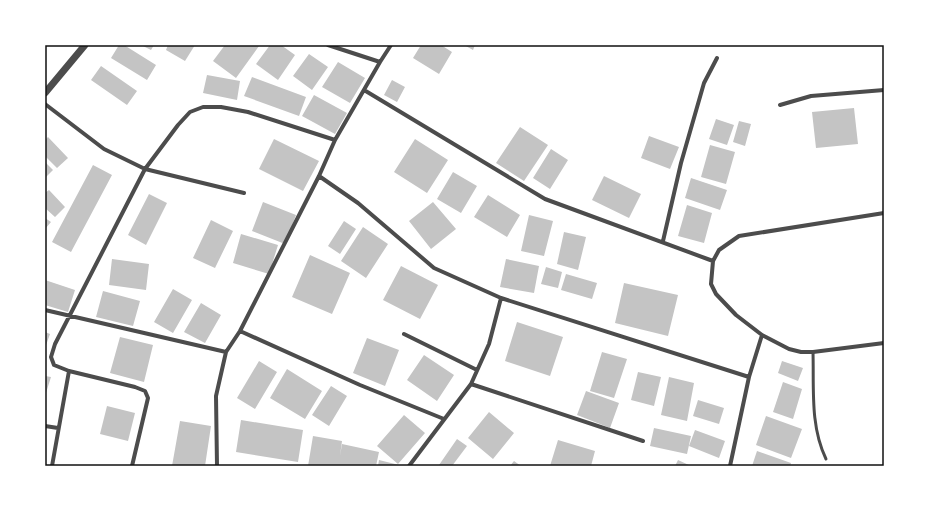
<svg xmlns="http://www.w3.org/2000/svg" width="929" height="511" font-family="'Source Sans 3',sans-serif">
<rect width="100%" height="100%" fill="#fff"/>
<path fill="#c4c4c4" d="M119 45H124L156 65 147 80 111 58Z
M141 45H154L151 50Z
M168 45H195L185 61 166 50Z
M225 45 259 46 236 78 213 61Z
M270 45H281L295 55 278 80 256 64Z
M421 45H441L452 52 439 74 413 58Z
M464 45H475L473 50Z
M309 54 328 67 312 90 293 76Z
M338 62 365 78 350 103 322 87Z
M101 66 137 91 127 105 91 80Z
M207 75 240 81 237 100 203 93Z
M252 77 306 97 299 116 244 96Z
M392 80 405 87 397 102 384 95Z
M314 95 347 113 335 134 302 116Z
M854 108 858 144 816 148 812 112Z
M716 119 734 125 727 145 709 139Z
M739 121 751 124 745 146 733 142Z
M520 127 548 145 524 181 496 163Z
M649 136 679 147 670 169 641 158Z
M48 137 68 158 57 168 45 156V140Z
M274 139 319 161 303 191 259 169Z
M415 139 448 160 427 193 394 172Z
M710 145 735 152 726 184 701 177Z
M551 149 568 160 550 189 533 178Z
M45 162 53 170 45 178Z
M93 165 112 175 71 252 52 242Z
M453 172 477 186 461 213 437 199Z
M604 176 641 194 629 218 592 200Z
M691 178 727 190 720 210 685 198Z
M49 190 65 207 55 217 45 208V193Z
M149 194 167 203 146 245 128 235Z
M488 195 520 215 507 237 474 217Z
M263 202 296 215 285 244 252 231Z
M433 202 456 229 431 249 409 221Z
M687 205 712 213 704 243 678 236Z
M529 215 553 221 544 256 521 251Z
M45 218 51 222 45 229Z
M211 220 233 231 215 268 193 258Z
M344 221 356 229 340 254 328 246Z
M363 227 388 244 366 278 341 261Z
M564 232 586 237 578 270 557 264Z
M241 234 278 245 269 274 233 263Z
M310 255 350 273 332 314 292 297Z
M112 259 149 264 146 290 109 285Z
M506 259 539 266 534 293 500 287Z
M401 266 438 285 420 319 383 300Z
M546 267 562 272 558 288 541 284Z
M566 274 597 283 592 299 561 290Z
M45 280 75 290 68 312 45 305Z
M624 283 678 295 668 336 615 323Z
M173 289 192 300 173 333 154 322Z
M103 291 140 301 133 326 96 317Z
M201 303 221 315 205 343 184 332Z
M517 322 563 337 550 376 505 361Z
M45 332 50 334 45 348Z
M120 337 153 345 144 382 110 373Z
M367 338 399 350 385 386 353 373Z
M602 352 627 359 614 398 590 391Z
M424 355 454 375 437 401 407 380Z
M259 361 277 372 255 409 237 398Z
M782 361 803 368 798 381 778 373Z
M287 369 322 391 305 419 270 398Z
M638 372 661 377 654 406 631 400Z
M45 376 51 377 45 396Z
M669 377 694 383 687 421 661 415Z
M783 382 802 389 793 419 773 412Z
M331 386 347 396 329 426 312 415Z
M586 391 619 403 610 428 577 415Z
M698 400 724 408 719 424 693 416Z
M107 406 135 413 128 441 100 434Z
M489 412 514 433 493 459 468 438Z
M404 415 425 433 398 464 377 446Z
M766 416 802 429 791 458 756 445Z
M241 420 303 430 298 462 236 452Z
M180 421 211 426 205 466H172Z
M654 428 691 436 687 454 650 446Z
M695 430 725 441 719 458 689 446Z
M313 436 342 441 340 456 342 444 379 452 376 466H308Z
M457 439 467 446 452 466H440L439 465Z
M558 440 595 451 591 466H550Z
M757 451 791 463 790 466H752Z
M379 460 399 465V466H378Z
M678 460 691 466H675Z
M514 461 521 466H510Z"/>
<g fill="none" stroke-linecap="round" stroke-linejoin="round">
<path stroke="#4c4c4c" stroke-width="3" d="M813 352C814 388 810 426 826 459"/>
<path stroke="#4c4c4c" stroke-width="4" d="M328 45 380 62 391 45
M364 90 545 199 713 261
M45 104 104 149 145 169 244 193
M780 105 811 96 884 90
M319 176 358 203 434 268 501 298 749 377 762 335
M884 213 739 236 719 250 713 261 711 284 716 294 736 315 762 335 789 349 801 352H813L884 343
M663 241 681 163 704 83 717 58
M45 310 226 352
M240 331 360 385 444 419
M404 334 477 370
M69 371 135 387 145 391 148 398 132 466
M471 384 643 441
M45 426 58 428
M52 466 69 371 54 365 51 357 55 344 145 169 178 125 190 112 203 107H221L248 112 335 140
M217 466 216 396 226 352 240 331 319 176 335 140 380 62
M409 466 471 384 489 344 501 298
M730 466 749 377"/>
<path stroke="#4c4c4c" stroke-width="7" d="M45 93 85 45"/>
</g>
<rect width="929" height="511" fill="none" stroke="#ffffff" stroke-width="92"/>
<rect x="46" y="46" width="837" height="419" fill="none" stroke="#111" stroke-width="1.5"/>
</svg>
